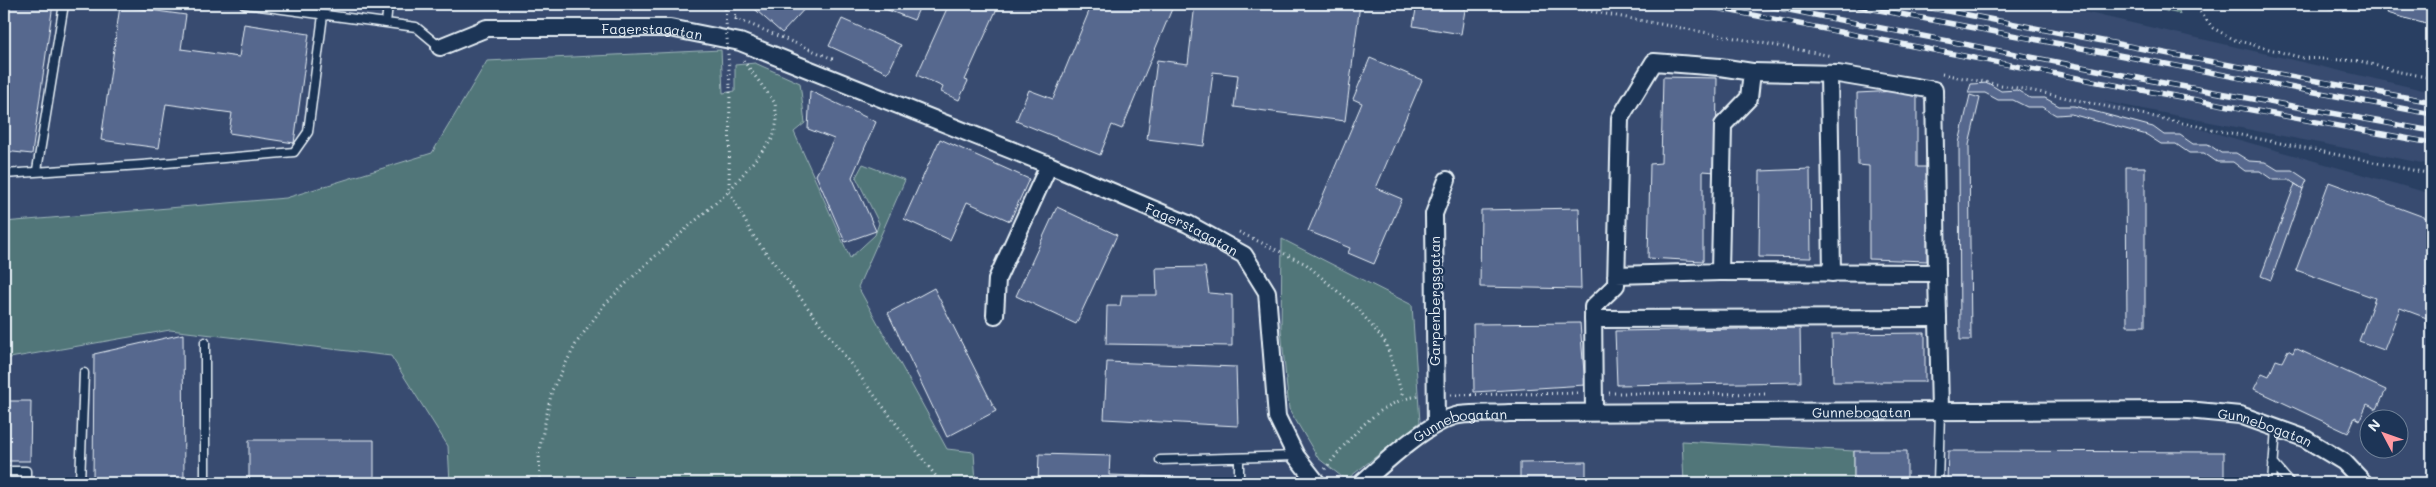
<svg xmlns="http://www.w3.org/2000/svg" width="2436" height="487" font-family="Mali,sans-serif">
<rect width="100%" height="100%" fill="#293f62"/>
<filter id="ink" filterUnits="userSpaceOnUse"><feTurbulence type="fractalNoise" baseFrequency=".02" numOctaves="2"/><feDisplacementMap in="SourceGraphic" scale="10" xChannelSelector="R" yChannelSelector="G"/><feConvolveMatrix kernelMatrix="1 2 1 2 8 2 1 2 1" color-interpolation-filters="sRGB"/></filter>
<g filter="url(#ink)">
<path fill="#374b6f" fill-rule="evenodd" d="M4 4H2043L2093 14 2432 92V165L2101 101 2432 194V483H4ZM2368 420H2398V450H2368Z"/>
<path fill="#517679" stroke="#9cb4b8" d="M2134 4H2177L2180 14Z
M721 50 723 93 735 91V65L755 63 800 83 805 123 794 132 850 258 875 235 879 223 856 177 863 164 905 180 858 287 947 449 974 452 976 483H450L448 446 391 356 170 330 4 359V222L286 198 432 153 487 61Z
M1282 239 1412 305 1420 422 1346 480 1318 458 1289 409 1281 329Z
M1682 441 1854 451V483H1684Z"/>
<path fill="#57678e" stroke="#e8f1f8" d="M4 4H53L32 154 4 151Z
M749 4H809L782 33Z
M872 4H921L914 20Z
M949 4H999L965 80 968 81 959 100 941 92 943 87 917 75Z
M1092 4H1174L1122 129 1112 125 1100 155 1016 121 1029 90 1053 99Z
M1195 4H1360L1345 121 1234 107 1238 75 1213 72 1204 146 1147 139 1157 60 1188 64Z
M1417 4H1466L1461 34 1413 26Z
M2329 4H2351L2350 6 2340 5 2339 10 2328 8Z
M2390 4H2432L2426 24 2387 13Z
M120 6 186 15 181 49 239 57 244 24 309 34 294 143 229 133 232 113 166 104 159 148 101 140Z
M842 19 901 45 888 73 829 46Z
M1370 58 1422 80 1376 188 1402 199 1374 264 1348 253 1350 248 1308 231 1362 103 1353 99Z
M1663 77 1717 78 1716 172 1703 171V261L1648 258 1650 164 1661 163Z
M1988 83 2001 91 2017 90 2030 98H2045L2059 106H2074L2153 127 2164 135H2180L2193 144H2208L2221 153H2236L2249 161 2265 162 2278 170H2292L2307 180 2303 189 2289 180H2273L2260 171H2245L2233 162H2217L2204 153H2189L2176 144H2161L2147 135 2071 114 2056 115 2042 107H2027L2013 100H1998L1985 93H1968L1971 84Z
M1917 90V167H1928L1927 261 1869 259V166L1858 165 1857 93Z
M810 91 876 122 852 177 876 231 845 242 816 175 834 139 808 129Z
M1970 95 1980 98 1969 145 1971 340H1960L1959 143Z
M940 139 1029 179 1010 221 967 202 950 240 904 219Z
M2126 167H2145V326H2127Z
M1810 169 1811 258 1759 257 1760 171Z
M2329 182 2432 220V320L2400 308 2384 350 2359 341 2375 298 2296 270Z
M2295 184 2303 189 2271 280 2261 276Z
M1057 207 1117 235 1076 324 1016 296Z
M1579 208 1581 289 1480 287 1481 210Z
M1205 267 1209 293 1232 295V346L1106 344 1107 306H1120L1122 295H1157L1156 268Z
M934 288 996 411 947 437 888 313Z
M1580 323 1585 385 1474 392 1473 324Z
M1800 328 1801 382 1617 385 1615 331Z
M1925 333V382H1833L1832 334Z
M183 334 184 483H93L94 354Z
M2295 348 2386 390 2377 409 2367 404 2360 420 2355 417 2348 433 2254 389 2262 373 2269 376 2276 360 2282 362 2288 350 2293 353Z
M1107 362 1236 367 1238 426 1104 419Z
M4 401H31L30 461H4Z
M249 440H374V483H249Z
M1854 451H1907V483H1854Z
M1948 451 2224 452V483H1947Z
M1039 454 1110 456 1109 475 1195 478V483H1038Z
M1586 462V483H1520V463Z"/>
<g fill="none" stroke-linecap="round" stroke-linejoin="round">
<defs>
<path id="lane" d="M244 4 416 27 440 47
M386 23 388 4
M37 170 64 4
M4 174 142 165 294 152 308 132 323 15
M1239 458V483
M1160 460 1296 456
M2273 463 2290 483
M4 471H26V483
M80 483 84 373
M205 483V342
M1938 483 1940 411
M2272 483 2276 428"/>
<g id="street">
<path id="s1" d="M440 47 487 28H670L740 42 1049 165 1188 224 1244 255 1267 292 1277 417 1296 456 1317 483"/>
<path d="M1829 74 1832 273"/>
<path d="M1720 272 1937 273 1934 90 1838 74 1752 72"/>
<path d="M1937 273 1940 411"/>
<path d="M995 315 997 279 1049 165"/>
<path d="M1593 319 1938 318"/>
<path d="M1594 412 1593 307 1616 285 1620 118 1654 62 1720 67 1752 72 1749 98 1723 125 1720 272 1616 275"/>
<path d="M1436 424 1434 214 1447 180"/>
<path id="s2" d="M1362 483C1385 462 1429 421 1459 415 1475 413 1493 414 1509 413L2187 410 2240 415 2304 438 2344 462 2364 483"/>
</g>
</defs>
<use href="#lane" stroke="#e8f1f8" stroke-width="11"/>
<use href="#street" stroke="#e8f1f8" stroke-width="20"/>
<path stroke="#e8f1f8" stroke-width="3" stroke-dasharray="1 4" stroke-linecap="butt" d="M735 4 736 20
M1552 4 1832 56
M2194 4 2213 28 2235 40 2303 58 2360 61 2395 71 2432 78
M735 18 833 59
M1942 74 2049 94 2201 127 2432 174
M730 87 729 191 752 234 941 483
M1239 232 1306 264 1358 309 1386 343 1403 397
M1609 393 1765 394
M1451 395 1580 393
M1325 469C1350 438 1378 400 1420 396
M540 483 539 451 552 390 577 342 605 304 643 267 729 191 773 138 777 121 775 103 743 60"/>
<use href="#lane" stroke="#1d3557" stroke-width="8"/>
<use href="#street" stroke="#1d3557" stroke-width="16"/>
<defs>
<path id="rail" d="M1696 4 2098 82 2432 143
M1758 4 2169 84 2432 131
M1847 4 2432 114
M1911 4 2175 55 2432 102"/>
</defs>
<use href="#rail" stroke="#e8f1f8" stroke-width="5.5"/>
<use href="#rail" stroke="#1d3557" stroke-width="4" stroke-dasharray="11" stroke-linecap="butt"/>
<path stroke="#e8f1f8" stroke-width="3" stroke-dasharray="1 4" stroke-linecap="butt" d="M725 4 730 87"/>
</g>
</g>
<g text-anchor="middle" dominant-baseline="central" stroke-width="4.5" stroke-linejoin="round" paint-order="stroke">
<g font-size="14" fill="#e8f1f8" stroke="#1d3557">
<text stroke="none"><textPath href="#s1" startOffset="216">Fagerstagatan</textPath></text>
<text stroke="none"><textPath href="#s1" startOffset="794">Fagerstagatan</textPath></text>
<text transform="translate(1434 301) rotate(-90)">Garpenbergsgatan</text>
<text stroke="none"><textPath href="#s2" startOffset="522">Gunnebogatan</textPath></text>
<text stroke="none"><textPath href="#s2" startOffset="118">Gunnebogatan</textPath></text>
<text stroke="none"><textPath href="#s2" startOffset="928">Gunnebogatan</textPath></text>
</g>
</g>
<rect width="2436" height="487" fill="none" stroke="#1d3557" stroke-width="20"/>
<rect x="10" y="10" width="2416" height="467" fill="none" stroke="#e8f1f8" stroke-width="2" filter="url(#ink)"/>
<g transform="translate(2384 434) rotate(311)"><circle r="24" fill="#1d3557" stroke="#6e8097"/>
<path d="M0-4L9 19L0 12L-9 19Z" fill="#ff9aa2"/>
<text y="-8" font-size="14" font-weight="bold" text-anchor="middle" fill="#e8f1f8">N</text>
</g>
</svg>
